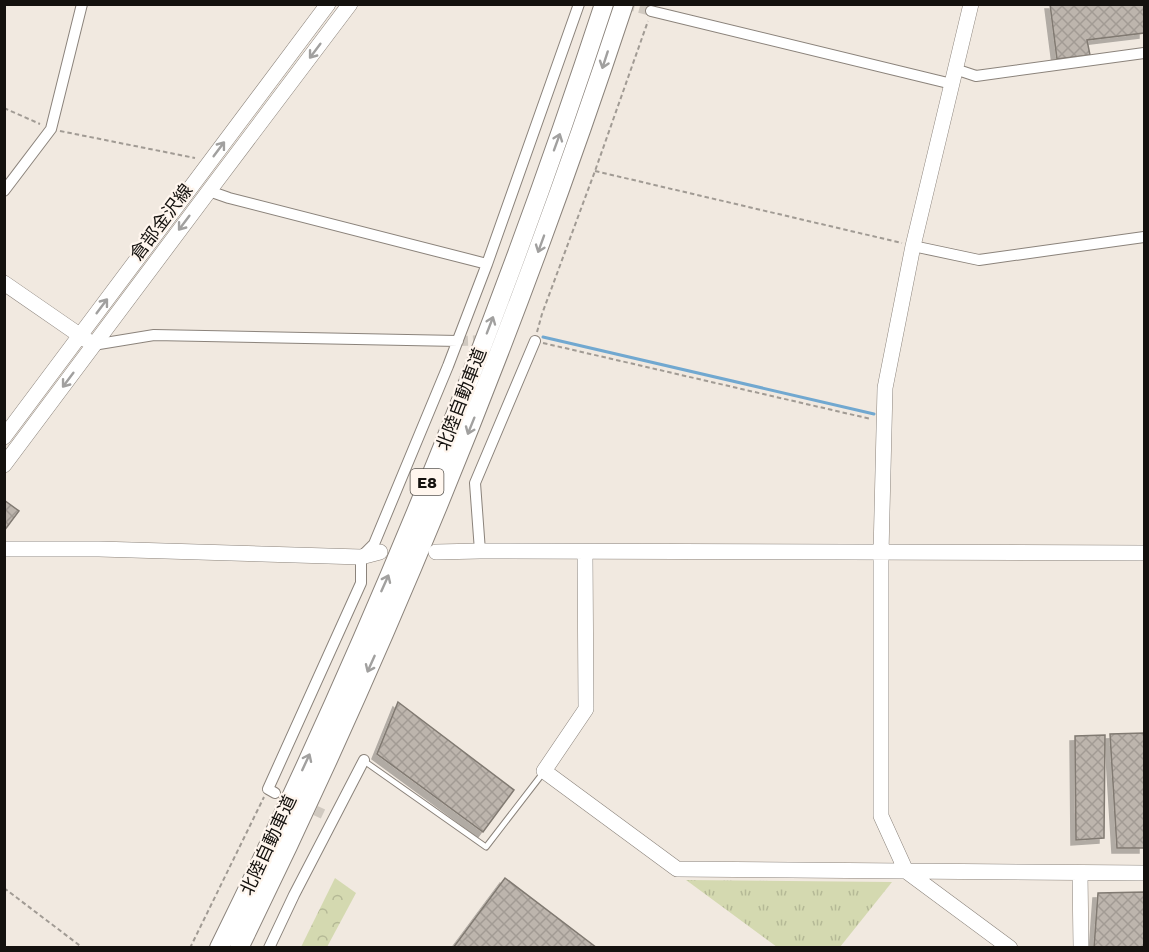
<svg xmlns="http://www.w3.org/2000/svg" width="1149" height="952" font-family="'Work Sans','Noto Sans JP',sans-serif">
<defs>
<pattern id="grass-tufts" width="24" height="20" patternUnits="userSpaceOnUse" patternTransform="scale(1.5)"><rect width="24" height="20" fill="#d4d9b0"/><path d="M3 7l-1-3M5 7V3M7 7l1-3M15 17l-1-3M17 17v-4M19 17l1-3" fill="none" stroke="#b5b996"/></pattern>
<pattern id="forest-crowns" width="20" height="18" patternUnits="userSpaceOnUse" patternTransform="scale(1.5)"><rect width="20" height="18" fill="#d4d9b0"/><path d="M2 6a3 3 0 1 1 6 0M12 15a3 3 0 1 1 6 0" fill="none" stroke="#b5b996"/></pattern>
<pattern id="building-cross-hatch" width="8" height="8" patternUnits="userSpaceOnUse" patternTransform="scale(1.5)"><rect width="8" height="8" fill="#bdb5ad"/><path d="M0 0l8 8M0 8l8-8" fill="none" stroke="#a29b94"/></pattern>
<filter id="shadow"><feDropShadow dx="-5" dy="5" stdDeviation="0" flood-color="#0004"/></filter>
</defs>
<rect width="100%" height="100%" fill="#f1e9e0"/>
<path fill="url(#grass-tufts)" d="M686 880 892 882 840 947H777Z"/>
<path fill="url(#forest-crowns)" d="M335 878 356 893 327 947H301Z"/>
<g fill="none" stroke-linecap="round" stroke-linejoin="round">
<path stroke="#71a8d0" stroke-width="3" d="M543 337 874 414"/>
</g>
<path fill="url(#building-cross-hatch)" stroke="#817a72" stroke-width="1.5" filter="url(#shadow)" d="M1050 4H1144V33L1087 40 1090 55 1057 59Z
M4 500 19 511 4 531Z
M398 702 514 790 483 832 377 754Z
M1144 733V848H1117L1110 734Z
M1105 735 1104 838 1076 840 1075 736Z
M505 878 597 948H453Z
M1144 892V948H1094L1098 893Z"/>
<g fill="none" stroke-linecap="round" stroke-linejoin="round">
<path stroke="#d0c9c0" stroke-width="10" stroke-dasharray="10 5" stroke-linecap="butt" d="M625 4 651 11
M458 341 514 339
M302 804 323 814"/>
<defs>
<path id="lane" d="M364 761 486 847 543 773"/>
<path id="street" d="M651 11 952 84
M955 69 976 76 1144 53
M4 191 51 129 82 4
M209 191 229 198 487 264
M913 246 979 260 1144 237
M93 345 154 335 458 341
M480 551 475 483 535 341
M275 793 268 789 361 583V557L374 544 448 366 487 264 579 4
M269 948 294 895 364 760"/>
<path id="secondary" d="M971 4 913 246 885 388 881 553V816L906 871 1010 948
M4 283 88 341
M4 437 328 4
M4 465 209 191 350 4
M4 549H99L361 557 380 552
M436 552 480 551 1144 553
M585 552 586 709 544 771 677 869 1144 873
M1080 873 1081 948"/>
<path id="highway" d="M219 948C369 643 498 327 604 4
M239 948C389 642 517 327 624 4"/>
</defs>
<use href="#lane" stroke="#8b837b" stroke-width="7"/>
<use href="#street" stroke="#8b837b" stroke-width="12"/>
<use href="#secondary" stroke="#8b837b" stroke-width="16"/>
<use href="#highway" stroke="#8b837b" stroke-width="20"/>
<path stroke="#a19b94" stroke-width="2" stroke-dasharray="4.5 3" stroke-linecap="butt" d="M4 108 40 124
M60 131 195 158
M595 171 902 243
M537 332 542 314 595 171 648 21
M543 343 871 419
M4 888 83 948
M190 948 264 797"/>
<use href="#lane" stroke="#fff" stroke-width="5"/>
<use href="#street" stroke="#fff" stroke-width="10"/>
<use href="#secondary" stroke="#fff" stroke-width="15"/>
<use href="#highway" stroke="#fff" stroke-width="18"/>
</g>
<defs><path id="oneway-shaft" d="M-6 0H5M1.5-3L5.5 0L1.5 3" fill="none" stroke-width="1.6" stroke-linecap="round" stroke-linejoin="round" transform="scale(1.5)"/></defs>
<g stroke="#a1a09f">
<use href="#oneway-shaft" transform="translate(315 51) rotate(127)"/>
<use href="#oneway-shaft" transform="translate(605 60) rotate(108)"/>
<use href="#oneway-shaft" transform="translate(557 142) rotate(-70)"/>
<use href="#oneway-shaft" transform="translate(219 149) rotate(-53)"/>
<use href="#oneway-shaft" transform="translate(184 223) rotate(127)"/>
<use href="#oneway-shaft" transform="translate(541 244) rotate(110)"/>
<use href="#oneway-shaft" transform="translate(102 306) rotate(-53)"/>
<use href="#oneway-shaft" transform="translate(490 325) rotate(-69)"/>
<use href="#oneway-shaft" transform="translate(68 380) rotate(127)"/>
<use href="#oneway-shaft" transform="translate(471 426) rotate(112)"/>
<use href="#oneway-shaft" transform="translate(385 583) rotate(-66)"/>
<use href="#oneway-shaft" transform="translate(371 664) rotate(114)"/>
<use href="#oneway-shaft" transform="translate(306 762) rotate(-65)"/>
</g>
<g text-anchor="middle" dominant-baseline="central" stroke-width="4.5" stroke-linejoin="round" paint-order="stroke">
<rect fill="#fff6ee" stroke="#5a5651" stroke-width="1.5" x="410.5" y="469" width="33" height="26" rx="4.5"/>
<g font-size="16" font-weight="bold" fill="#14110e">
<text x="427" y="482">E8</text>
</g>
<g font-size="18" fill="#14110e" stroke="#fff6ee">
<text transform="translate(161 222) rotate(-53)">倉部金沢線</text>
<text transform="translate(461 399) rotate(-69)">北陸自動車道</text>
<text transform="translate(268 845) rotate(-65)">北陸自動車道</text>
</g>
</g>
<rect width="1149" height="952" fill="none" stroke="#14110e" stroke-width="12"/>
</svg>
